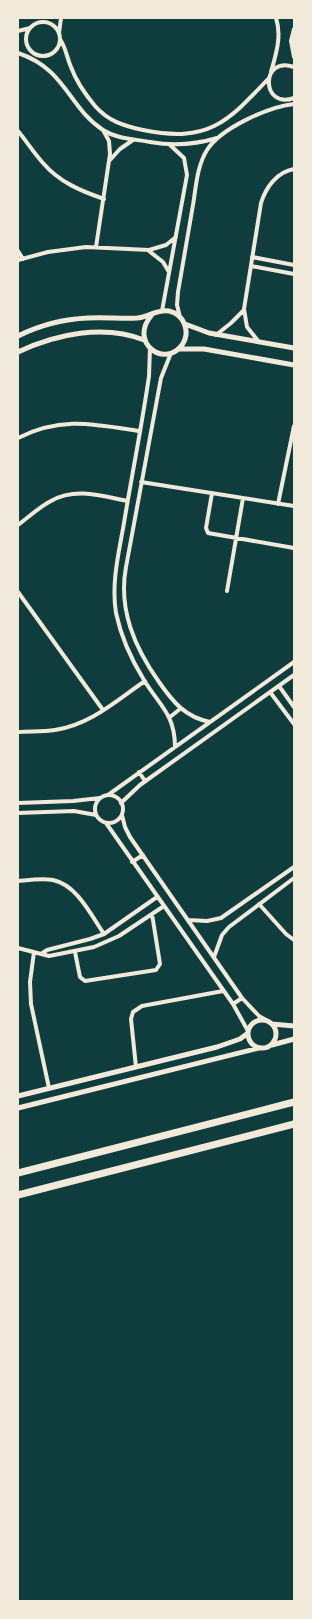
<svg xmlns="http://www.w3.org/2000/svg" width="312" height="1619" font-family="'Asap Condensed',sans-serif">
<rect width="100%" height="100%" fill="#0f3d3e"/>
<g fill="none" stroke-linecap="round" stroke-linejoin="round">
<path stroke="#f1e9da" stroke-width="4" d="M26 39a17 17 0 1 1 34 0a17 17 0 1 1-34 0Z
M294 29 291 41 294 57
M18 31 30 28
M59 33 61 18
M60 39C66 48 67 58 71 67 76 81 85 94 95 106 108 121 124 126 143 130 208 143 227 123 269 78
M18 53C66 69 68 107 103 130 117 139 134 139 150 142 173 146 194 145 217 138
M294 67C260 55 261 110 294 98
M271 72C276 54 282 36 276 18
M18 131C27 142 34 153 43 163 59 182 81 191 104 199
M110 160 120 149 133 140
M96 247 110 154 109 141 103 130
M18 251 23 259
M149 251 163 262 169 272
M252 257 294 265
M18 260 48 252 86 247 149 250 166 245 176 237
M251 266 294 274
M162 311 187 175 184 158 170 145
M180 317 177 305 178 292C183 263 188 234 193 205 196 187 197 166 207 150 221 128 268 107 294 104
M216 335 231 323 244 310
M259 342 247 327 244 309 261 203C266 187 277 172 294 169
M150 348 149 376C142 425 132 474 124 523 119 552 111 583 116 613 121 637 131 659 144 680 159 705 175 714 175 747
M171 353 161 378 126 567C118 610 135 648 159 682 173 702 185 717 210 722
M18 438C61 416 94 424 139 431
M141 482 294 506
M212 493 206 528 208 533 294 548
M278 504 294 426
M18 525C29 517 39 507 51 501 75 487 102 496 127 501
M227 591 243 498
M18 592 103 710
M279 686 294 707
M270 692 294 724
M170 717 180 709
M18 732C30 731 43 732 55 730 90 725 117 700 145 681
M139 772 145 781
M95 809a14 14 0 1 1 28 0a14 14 0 1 1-28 0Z
M108 795 294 662
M18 803 73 801 100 798
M121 803 140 785 294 675
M18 813 74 811 96 815
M122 815 125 827 130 837 242 998 259 1016 266 1020
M106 823 233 1004 248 1031
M132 862 143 855
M18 881C29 880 42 878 53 880 77 885 91 915 104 934
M259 904 286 934 294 940
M188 920 207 921 221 918 294 867
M18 948 49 956 94 947 119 936 164 906
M34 952 30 982 31 1004 49 1088
M75 952 80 977 85 981 156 970 160 964 152 914
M41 954 47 950 90 939 104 934 157 897
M214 957 222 935 229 927 294 878
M233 1004 242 998
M136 1067 131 1019 133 1012 142 1006 223 991"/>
<path stroke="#f1e9da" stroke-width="5" d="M185 324 209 333 294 348
M18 336C40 325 64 319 88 318 105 317 121 319 137 318 148 317 158 309 169 311 184 314 191 332 182 345 164 369 129 342 151 316
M178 349H204L294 365
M18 352C56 334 104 324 144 340
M248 1034a14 14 0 1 1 28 0a14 14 0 1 1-28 0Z
M272 1024 294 1026
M272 1045 294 1039
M18 1096 217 1047 240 1039 248 1033
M18 1108 259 1048"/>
<path stroke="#f1e9da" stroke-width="7" d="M18 1173 294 1102
M18 1195 294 1124"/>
</g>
<rect width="312" height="1619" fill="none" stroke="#f1e9da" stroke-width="38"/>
</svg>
